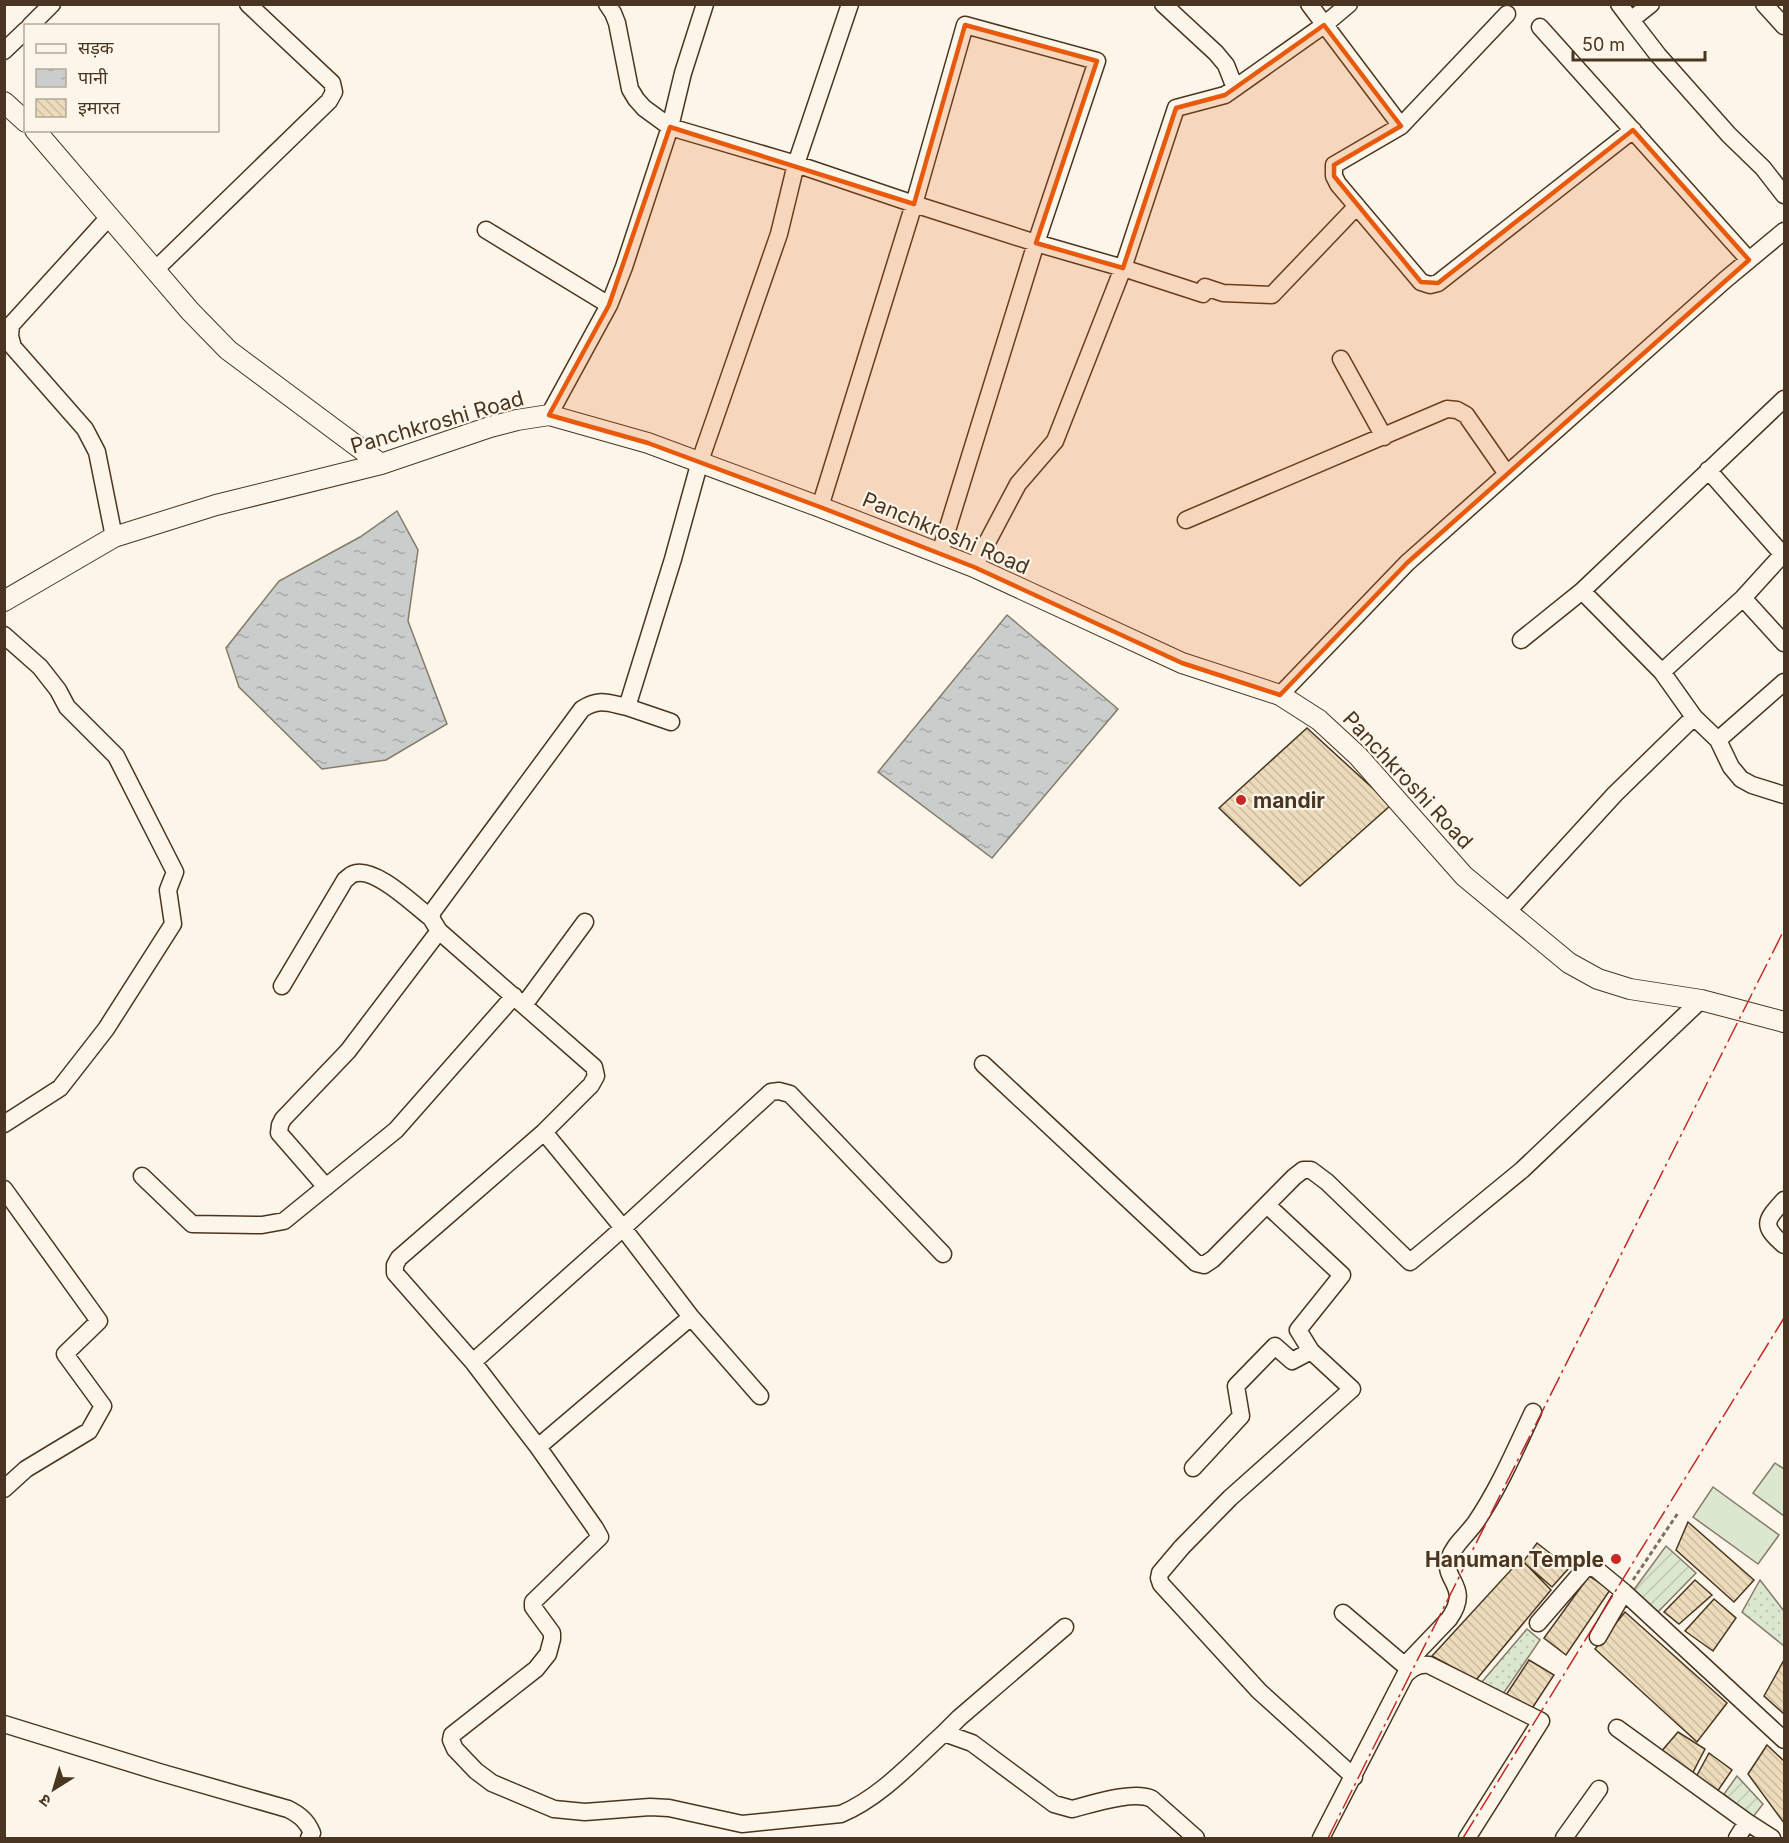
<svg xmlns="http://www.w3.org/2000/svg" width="1789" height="1843" font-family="Inter,'Noto Sans Devanagari',sans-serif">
<defs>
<pattern id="grass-dots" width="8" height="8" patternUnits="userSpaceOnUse" patternTransform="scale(1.5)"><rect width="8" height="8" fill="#dce7d0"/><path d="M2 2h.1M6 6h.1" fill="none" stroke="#bec7b2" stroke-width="1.8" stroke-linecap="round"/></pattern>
<pattern id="garden-furrows" width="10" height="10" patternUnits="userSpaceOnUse" patternTransform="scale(1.5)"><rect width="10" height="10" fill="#dce7d0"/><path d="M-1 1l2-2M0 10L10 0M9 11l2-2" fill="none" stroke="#bec7b2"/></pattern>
<pattern id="water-ripples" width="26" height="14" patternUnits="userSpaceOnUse" patternTransform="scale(1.5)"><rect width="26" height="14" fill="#c9cecd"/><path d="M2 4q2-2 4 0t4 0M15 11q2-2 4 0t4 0" fill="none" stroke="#a5a8a6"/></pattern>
<pattern id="building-back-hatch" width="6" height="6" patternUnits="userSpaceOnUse" patternTransform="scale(1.5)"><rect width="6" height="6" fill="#ecdcbc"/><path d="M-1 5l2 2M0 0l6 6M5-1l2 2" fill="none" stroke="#ccbda1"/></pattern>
</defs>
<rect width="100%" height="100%" fill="#fbf6e9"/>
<path fill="url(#grass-dots)" stroke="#887966" stroke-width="1.5" d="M1760 1580 1784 1611V1646L1742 1612Z
M1527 1629 1540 1640 1503 1694 1481 1683Z"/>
<path fill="#dce7d0" stroke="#887966" stroke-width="1.5" d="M1775 1463 1784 1469V1516L1753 1493Z
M1713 1487 1779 1535 1758 1564 1693 1517Z"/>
<path fill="url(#garden-furrows)" stroke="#887966" stroke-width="1.5" d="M1666 1546 1696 1573 1657 1613 1633 1591Z
M1737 1776 1763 1804 1753 1817 1724 1794Z"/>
<path fill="url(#water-ripples)" stroke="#887966" stroke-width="1.5" d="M397 511 418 550 408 621 447 724 386 760 322 769 239 687 226 648 279 581 360 537Z
M1007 615 1118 709 992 858 878 772Z"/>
<path fill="url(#building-back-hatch)" stroke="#4a3520" stroke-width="1.5" d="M1307 728 1391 805 1300 886 1219 808Z
M1688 1522 1754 1580 1734 1602 1676 1550Z
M1537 1543 1569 1568 1552 1587 1523 1562Z
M1521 1559 1551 1590 1476 1680 1432 1656Z
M1589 1576 1610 1590 1566 1655 1544 1638Z
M1695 1580 1712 1595 1679 1624 1664 1612Z
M1714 1599 1736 1618 1713 1651 1685 1631Z
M1625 1612 1727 1703 1697 1742 1595 1649Z
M1529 1660 1554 1675 1531 1710 1506 1695Z
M1784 1660V1714L1764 1696Z
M1678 1732 1705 1749 1691 1776 1660 1753Z
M1767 1745 1784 1761V1823L1748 1774Z
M1709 1753 1732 1770 1717 1792 1696 1777Z"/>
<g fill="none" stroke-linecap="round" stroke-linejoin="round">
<defs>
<path id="minor" d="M607 4 613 13 617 23 630 89 636 99 644 108 670 127 796 164 914 204 1036 243 1123 268 1203 294
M850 4 796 164 779 234 700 461 673 559 627 707C608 703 600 698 582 709L433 911 431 918 439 931 594 1067 596 1076 591 1085 544 1132 623 1228 691 1317 538 1447 595 1528 600 1537 533 1602V1607L552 1633V1639L548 1654 536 1669 452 1735 451 1740 455 1749 476 1771 492 1783 554 1809 585 1812 650 1807 669 1808 742 1824 841 1814C881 1797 912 1762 944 1733L972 1743 1054 1804 1072 1809C1092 1804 1134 1790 1152 1799L1196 1838
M1163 4 1216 53 1226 65 1235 88
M1309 4 1401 126 1507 14
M1619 4 1631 20 1651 4
M1764 4 1784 26
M1631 20 1658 55 1729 135 1763 168 1784 195
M30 26 52 4
M1540 27 1749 260
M4 51 26 30
M1401 126 1334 165V176L1338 184 1421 282 1430 285 1438 283 1633 130
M110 216 11 325 10 336 13 347 85 429 97 452 114 537
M486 230 609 305
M156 269 329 101 334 92 332 83 248 4
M1205 287 1223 293 1272 295 1357 206
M1341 359 1384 437
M549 415 609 305 624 267 670 127 683 73 705 4
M1708 470 1784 556
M820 507 914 204 965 25 1097 61 1036 243 940 553
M1186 520 1447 409 1457 410 1466 415 1507 474
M974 567 1018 484 1055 441 1123 268 1176 108 1225 95 1324 25 1349 4
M1582 591 1662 672 1694 717 1718 740 1731 767 1741 779 1752 785 1784 795
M1743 598 1784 643
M4 635 40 667 58 690 67 707 116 756 175 872 168 890 173 924 106 1029 60 1088 4 1124
M1521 640 1582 591 1784 399
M1662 672 1743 598 1783 554
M1280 695 1407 563 1725 280 1784 231
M627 707 671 722
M1718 740 1784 682
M1507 912 1615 794 1694 717
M282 986 345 880C348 878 350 875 353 874 374 865 415 906 431 918
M524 1005 585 922
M983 1064 1196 1263 1204 1265 1213 1259 1294 1177 1303 1170H1311L1327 1182 1410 1262 1522 1170 1701 1000
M142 1176 192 1224 262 1225 284 1221 396 1130 514 996
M326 1187 279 1133 280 1125 283 1119 348 1051 439 931
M4 1189 99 1321 65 1354 103 1406 89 1431 26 1469 4 1489
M1784 1200C1765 1221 1761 1225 1784 1245
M1267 1205 1342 1275 1298 1330 1311 1351 1352 1389 1230 1498 1182 1547 1160 1573 1159 1578 1161 1584 1259 1691 1354 1777
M691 1317 760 1396
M473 1362 623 1228 771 1092 779 1091 790 1094 943 1254
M538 1447 473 1362 395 1273V1265L399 1258 544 1132
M1193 1468 1241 1416 1236 1386 1275 1346 1292 1361 1311 1351
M1343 1613 1410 1670
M1538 1623 1583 1571 1588 1567 1596 1569 1624 1592 1784 1740
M1598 1637 1624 1592
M1405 1665 1449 1619C1472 1586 1442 1581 1449 1559 1454 1544 1467 1535 1476 1522 1499 1488 1515 1450 1533 1412
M4 1724 159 1772 288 1809C300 1815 307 1821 312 1833L309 1838
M1617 1728 1747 1822 1737 1838
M944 1733 959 1718 1065 1627
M1747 1822 1772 1838
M1321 1838 1405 1675C1412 1668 1418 1664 1429 1665L1541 1721 1467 1838
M1564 1838 1599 1789"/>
<path id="tertiary" d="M4 102 26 122
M35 130 190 311 228 350 381 464
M4 601 114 537 216 505 381 464 490 427 517 420 549 415 648 443 820 507 974 567 1182 663 1280 695 1319 720 1358 756 1464 876 1569 963 1598 979 1630 989 1701 1000 1784 1022"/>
</defs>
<use href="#minor" stroke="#4a3520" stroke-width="19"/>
<use href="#tertiary" stroke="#4a3520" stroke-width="22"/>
<path stroke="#7f6f5c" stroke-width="3" stroke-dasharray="4.5 3" stroke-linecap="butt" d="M1633 1580 1678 1513"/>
<use href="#minor" stroke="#fbf6e9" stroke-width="16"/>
<use href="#tertiary" stroke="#fbf6e9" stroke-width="20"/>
<path stroke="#c62828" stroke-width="1.5" stroke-dasharray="21 4.5 3 4.5" stroke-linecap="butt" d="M1328 1838 1784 930
M1463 1838 1784 1318"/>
</g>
<path fill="#e8590c" fill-opacity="0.2" stroke="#e8590c" stroke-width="4.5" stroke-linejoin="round" d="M965 25 1097 61 1036 243 1123 268 1176 108 1225 95 1324 25 1401 126 1334 165V176L1421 282 1438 283 1633 130 1749 260 1407 563 1280 695 1182 663 974 567 820 507 648 443 549 415 609 305 670 127 914 204Z"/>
<g fill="#c62828" stroke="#fbf6e9" stroke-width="2">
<circle cx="1241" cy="800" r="6"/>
<circle cx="1616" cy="1559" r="6"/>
</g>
<g text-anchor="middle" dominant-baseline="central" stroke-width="4.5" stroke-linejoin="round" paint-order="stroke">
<g font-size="21" fill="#4a3520" stroke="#fbf6e9">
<text transform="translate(437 422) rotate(-16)">Panchkroshi Road</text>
<text transform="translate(946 533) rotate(23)">Panchkroshi Road</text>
<text transform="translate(1408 780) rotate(47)">Panchkroshi Road</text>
</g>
<g font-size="21" font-weight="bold" fill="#4a3520" stroke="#fbf6e9" text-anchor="start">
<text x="1253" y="800">mandir</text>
<text x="1604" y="1559" text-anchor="end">Hanuman Temple</text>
</g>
</g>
<rect width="1789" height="1843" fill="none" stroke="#4a3520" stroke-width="12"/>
<rect x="24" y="24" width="195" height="108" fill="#fbf6e9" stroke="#b4a999" stroke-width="1.5"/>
<rect x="36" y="44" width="30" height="9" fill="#fbf6e9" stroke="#b4a999" stroke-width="1.5"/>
<text x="78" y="54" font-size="18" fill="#4a3520">सड़क</text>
<rect x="36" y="69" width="30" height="18" fill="url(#water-ripples)" stroke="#b4a999" stroke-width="1.5"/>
<text x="78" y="84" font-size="18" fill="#4a3520">पानी</text>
<rect x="36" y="99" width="30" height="18" fill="url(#building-back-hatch)" stroke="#b4a999" stroke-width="1.5"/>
<text x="78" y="114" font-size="18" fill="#4a3520">इमारत</text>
<g transform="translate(54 1789) rotate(217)" stroke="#fbf6e9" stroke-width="4.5" paint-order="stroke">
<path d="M0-4.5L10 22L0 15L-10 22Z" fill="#4a3520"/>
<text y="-9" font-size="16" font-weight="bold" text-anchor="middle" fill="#4a3520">उ</text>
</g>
<path d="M1573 51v9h132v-9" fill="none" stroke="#4a3520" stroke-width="3"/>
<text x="1582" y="51" font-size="18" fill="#4a3520" stroke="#fbf6e9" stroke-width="4.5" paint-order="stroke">50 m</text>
</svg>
